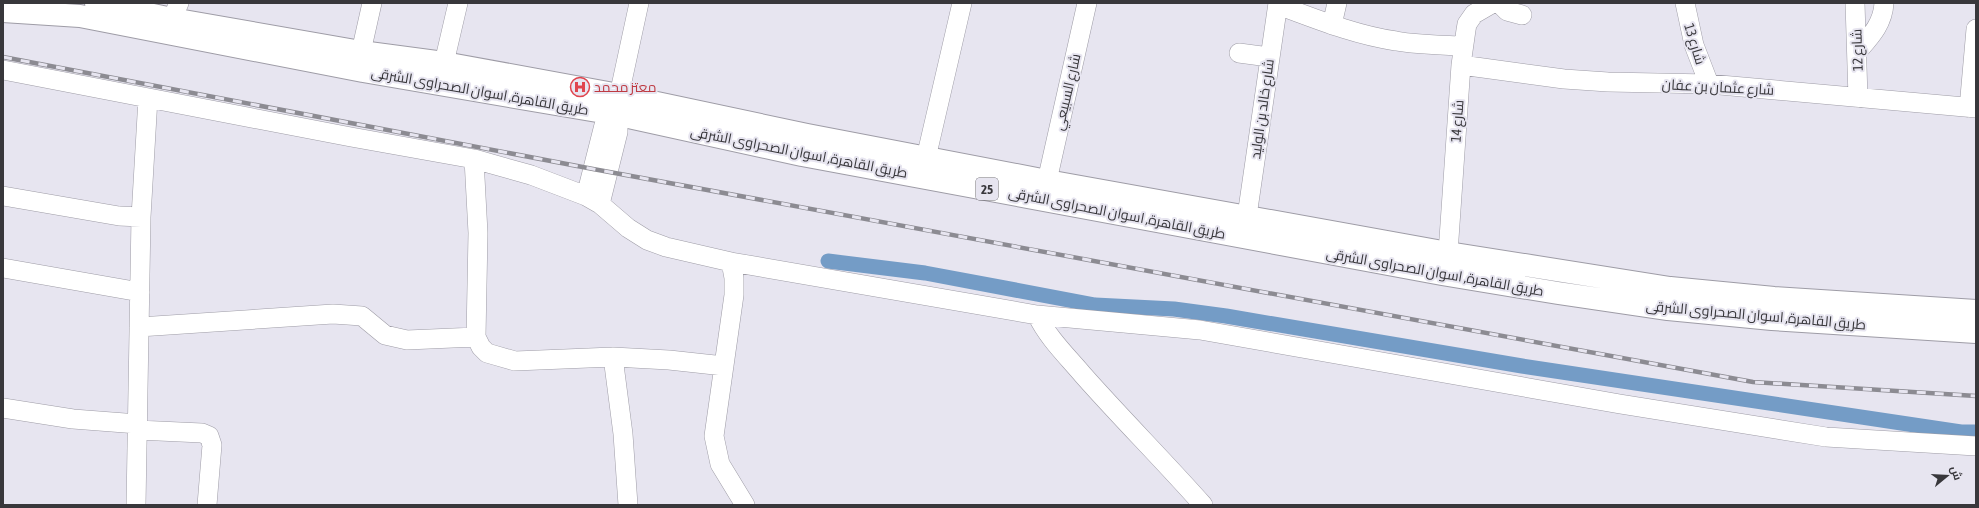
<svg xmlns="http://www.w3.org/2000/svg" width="1979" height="508" font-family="'Asap Condensed',Cairo,sans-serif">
<rect width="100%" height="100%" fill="#e7e5f0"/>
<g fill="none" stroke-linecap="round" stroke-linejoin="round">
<path stroke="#749cc6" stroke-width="15" d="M828 261 925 273 1095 305 1174 309 1226 316 1522 366 1961 432H1976"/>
<defs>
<path id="minor" d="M1499 3 1507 11 1522 15
M1685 3 1694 45 1709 84
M1855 3 1858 98
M1278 5C1316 19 1355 35 1396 41 1418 45 1441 45 1463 46
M172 19 179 3
M1332 25 1337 3
M361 52 372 3
M1857 52C1870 37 1883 24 1884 3
M1239 53 1269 57
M444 63 458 3
M1461 65 1564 79 1608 82 1709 84 1976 108
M3 70 351 137 474 159 531 175 586 196 600 204 628 228 647 240 666 247 731 262 1037 315 1200 330 1620 404 1826 437 1976 446
M1969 108 1976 29
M926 158 962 3
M474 159 478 233 476 337 481 347 487 353 515 361 613 357 669 360 724 366
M1047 181 1087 3
M3 196 119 216 141 217
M586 196 604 125 615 114
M600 204 618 132V124L615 114 639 3
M1247 216 1278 3
M1448 253 1461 65 1466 30 1467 24 1474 14 1493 3
M731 262 734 278V295L714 436 720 464 745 505
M3 268 140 292
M1037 315C1048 338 1067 356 1083 375 1122 419 1164 461 1203 505
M139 327 333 314 362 316 385 335 407 340 476 337
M613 357 623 434 628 505
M3 408 73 419 138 424
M137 430 202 433 209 436 212 445 207 505
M136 505 141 217 148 98"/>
<path id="highway" d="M96 3 172 19 361 52 444 63 619 95 807 135 1047 181 1448 253 1670 288 1774 298 1976 311
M3 11 80 16 363 71 615 114 802 155 1442 274 1558 293 1668 309 1772 319 1976 332"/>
</defs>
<use href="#minor" stroke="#9e9ca6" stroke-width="20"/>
<use href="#highway" stroke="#9e9ca6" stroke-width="24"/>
<use href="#minor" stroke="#fff" stroke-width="19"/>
<use href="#highway" stroke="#fff" stroke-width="22"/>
<defs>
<path id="rail" d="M3 57 593 169 1753 382 1976 396"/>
</defs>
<use href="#rail" stroke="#8c8b92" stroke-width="4.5"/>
<use href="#rail" stroke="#e7e5f0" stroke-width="3" stroke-dasharray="9" stroke-linecap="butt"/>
</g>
<defs>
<symbol id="hospital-ring" viewBox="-11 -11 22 22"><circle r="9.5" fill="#e7e5f0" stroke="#e0444e" stroke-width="1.5"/><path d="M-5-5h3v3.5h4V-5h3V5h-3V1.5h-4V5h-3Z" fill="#e0444e"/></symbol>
</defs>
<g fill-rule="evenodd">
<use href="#hospital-ring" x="569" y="76" width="22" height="22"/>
</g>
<g text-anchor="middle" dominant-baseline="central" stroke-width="4" stroke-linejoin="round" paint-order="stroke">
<rect fill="#e7e5f0" stroke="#6c6b71" stroke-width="1" x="976" y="178" width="22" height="22" rx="3"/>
<g font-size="13" font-weight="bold" fill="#38373b">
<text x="987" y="189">25</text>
</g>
<g font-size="14" fill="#38373b" stroke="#e7e5f0">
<text transform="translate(1695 44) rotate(73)">شارع 13</text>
<text transform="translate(1857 50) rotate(-92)">شارع 12</text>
<text transform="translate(1718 87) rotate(3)">شارع عثمان بن عفان</text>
<text transform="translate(480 91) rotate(10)">طريق القاهرة, اسوان الصحراوى الشرقى</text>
<text transform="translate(1067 92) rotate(-77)">شارع السبيعي</text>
<text transform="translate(1262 109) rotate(-82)">شارع خالد بن الوليد</text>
<text transform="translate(1457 121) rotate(-86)">شارع 14</text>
<text transform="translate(799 152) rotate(11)">طريق القاهرة, اسوان الصحراوى الشرقى</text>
<text transform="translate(1117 213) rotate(11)">طريق القاهرة, اسوان الصحراوى الشرقى</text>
<text transform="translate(1435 272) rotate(10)">طريق القاهرة, اسوان الصحراوى الشرقى</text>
<text transform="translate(1756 315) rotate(5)">طريق القاهرة, اسوان الصحراوى الشرقى</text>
</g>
<g font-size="14" fill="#be3a42" stroke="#e7e5f0" text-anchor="start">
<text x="594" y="87">معتز محمد</text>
</g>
</g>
<rect width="1979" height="508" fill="none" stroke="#38373b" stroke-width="8"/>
<g transform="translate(1947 476) rotate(72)" stroke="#e7e5f0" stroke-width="3" paint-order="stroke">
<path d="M0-3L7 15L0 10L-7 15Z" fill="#38373b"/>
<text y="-6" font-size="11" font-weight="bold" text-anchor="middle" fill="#38373b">ش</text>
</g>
</svg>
